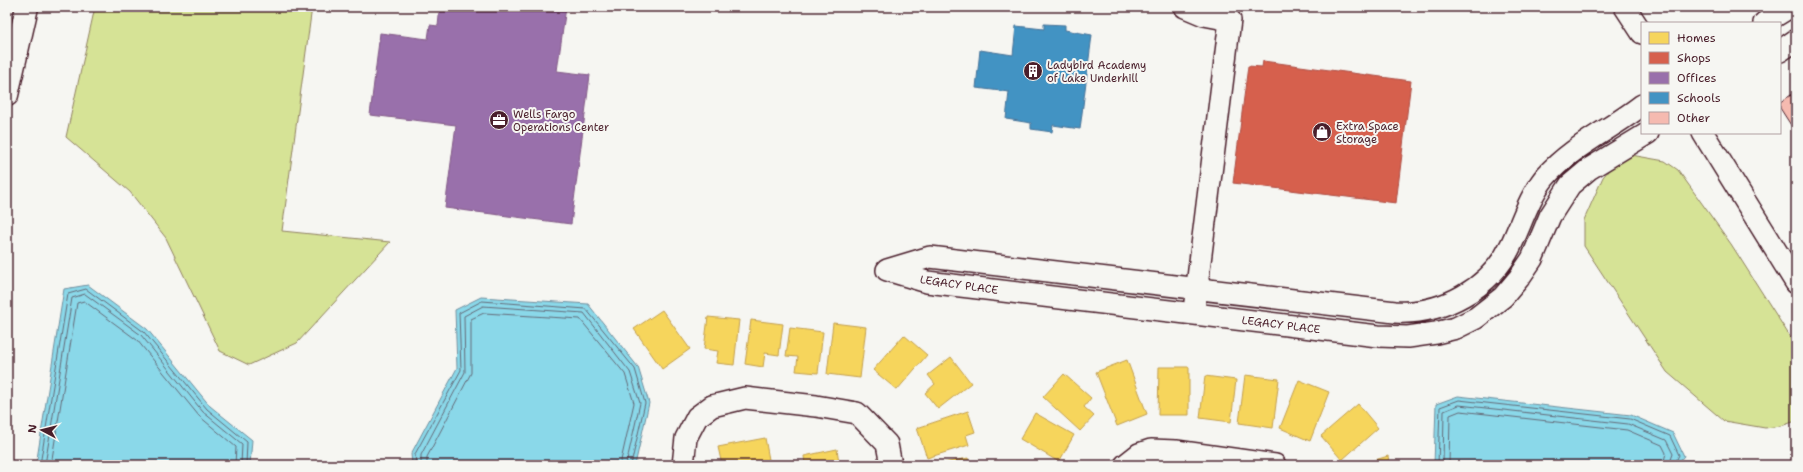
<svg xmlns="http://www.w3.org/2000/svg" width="1803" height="472" font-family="'Shantell Sans',sans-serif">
<rect width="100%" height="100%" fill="#f6f6f2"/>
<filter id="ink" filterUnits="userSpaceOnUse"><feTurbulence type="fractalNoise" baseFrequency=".025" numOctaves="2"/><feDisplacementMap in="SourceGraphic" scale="8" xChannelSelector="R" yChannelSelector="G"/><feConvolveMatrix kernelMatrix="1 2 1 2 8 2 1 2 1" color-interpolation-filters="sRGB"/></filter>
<g filter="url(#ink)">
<path fill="#d6e396" stroke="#908160" d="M95 7H312L282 231 390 242 297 343 249 365 220 351 166 238 130 192 66 137Z
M1631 155 1665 161 1678 170 1731 244 1796 346V421L1781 426 1765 428 1724 421 1667 372 1584 246V220L1603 177 1614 164Z"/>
<path fill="#8ad8e9" stroke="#708e9d" d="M88 285 147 329 210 406 252 440 250 465H36L64 289Z
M481 297 588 304 638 367 649 403 635 465H412L411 454 457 368 455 310Z
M1458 396 1631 415 1673 433 1684 456 1676 465H1434L1436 404Z"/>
<path fill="#f6d55c" stroke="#c29e4d" d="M662 310 690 349 662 369 634 329Z
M708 317 739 320 734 365 716 363 718 351 704 349Z
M751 320 783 324 779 355 765 353 763 367 745 364Z
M833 323 866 327 860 378 827 374Z
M790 328 823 332 818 373 796 371 798 357 786 356Z
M904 335 927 355 897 390 873 370Z
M951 357 971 383 938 409 925 393 935 384 928 375Z
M1127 360 1147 414 1117 426 1096 372Z
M1159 367H1189V415H1158Z
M1064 374 1091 398 1084 407 1094 416 1080 431 1043 397Z
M1245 375 1279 379 1273 428 1239 423Z
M1205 376 1236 380 1231 422 1200 418Z
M1299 380 1329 392 1310 441 1280 428Z
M1358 404 1378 428 1342 460 1321 436Z
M968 411 975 432 966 435 969 445 927 458 917 428Z
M1035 413 1074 435 1059 462 1020 439Z
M765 438 770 465H722L718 447Z
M837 449 839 462 852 460 854 465H805L804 456Z
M1388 456 1390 465H1359Z
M968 458 969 465H934Z"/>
<path fill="#d6604d" stroke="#ac4c43" d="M1263 61 1411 81 1396 203 1233 183 1248 66 1262 67Z"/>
<path fill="#9970ab" stroke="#815885" d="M440 7H566L557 71 590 75 571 224 445 208 456 125 370 115 380 33 428 39 430 25 438 26Z"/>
<path fill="#4393c3" stroke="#457095" d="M1044 24 1065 25V30L1092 35 1080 129 1053 125 1052 132 1031 129V123L1006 119 1009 92 976 88 980 50 1013 55 1016 26 1044 29Z"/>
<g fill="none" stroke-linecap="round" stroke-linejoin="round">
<path stroke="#646977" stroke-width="1" d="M40 465 68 294 86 289 144 332 207 409 247 442 246 465
M45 465 72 298 85 294 141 335 203 412 242 444 241 465
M51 465 77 303 84 301 137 340 199 416 236 447 235 465
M416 465 415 454 461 370 459 313 482 301 586 309 635 369 645 403 631 465
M421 465V455L465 372 464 316 483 306 584 313 630 372 640 403 626 465
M427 465V457L471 373V319L484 313 580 319 625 374 634 403 620 465
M1438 465 1440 407 1459 400 1630 419 1670 436 1679 455 1674 465
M1443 465 1444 411 1459 405 1628 424 1666 440 1673 454 1669 465
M1449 465 1450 415 1460 411 1627 430 1662 445 1666 453 1663 465"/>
</g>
<path fill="#f5bab0" stroke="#4a1f2b" d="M1796 92V133L1780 108V102Z"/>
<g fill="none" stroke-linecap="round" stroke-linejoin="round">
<defs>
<path id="minor" d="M1185 7 1204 15 1230 20 1195 302
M1625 7 1642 33
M1764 23 1790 7
M1780 51 1796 40
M1642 105C1610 130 1572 146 1545 177 1529 197 1522 222 1511 245 1491 288 1442 315 1395 312L930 257 887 270 927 282 1378 336 1408 337 1436 333 1456 328 1476 318 1503 297 1519 278 1532 259 1550 216 1570 185 1589 169 1648 133
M1703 133 1796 283
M683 465 686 438 697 417 712 406 745 398 816 406 857 413 887 444 891 465
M1125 465 1139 454 1151 450 1176 451 1275 465"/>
<path id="highway" d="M7 95 27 7"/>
</defs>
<use href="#minor" stroke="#4a1f2b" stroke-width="24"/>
<use href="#highway" stroke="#4a1f2b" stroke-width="25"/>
<use href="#minor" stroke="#f6f6f2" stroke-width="21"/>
<use href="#highway" stroke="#f6f6f2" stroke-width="22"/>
</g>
</g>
<defs>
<symbol id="building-disc" viewBox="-11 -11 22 22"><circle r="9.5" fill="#4a1f2b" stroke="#f6f6f2"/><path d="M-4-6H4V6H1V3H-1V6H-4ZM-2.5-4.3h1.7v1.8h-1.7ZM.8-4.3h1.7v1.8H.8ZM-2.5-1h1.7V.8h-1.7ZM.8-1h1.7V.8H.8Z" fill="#fff"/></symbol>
<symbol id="office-disc" viewBox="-11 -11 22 22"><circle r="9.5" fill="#4a1f2b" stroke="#f6f6f2"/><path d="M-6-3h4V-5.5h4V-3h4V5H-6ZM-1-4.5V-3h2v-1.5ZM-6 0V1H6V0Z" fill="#fff"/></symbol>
<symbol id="shop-disc" viewBox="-11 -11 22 22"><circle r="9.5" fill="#4a1f2b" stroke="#f6f6f2"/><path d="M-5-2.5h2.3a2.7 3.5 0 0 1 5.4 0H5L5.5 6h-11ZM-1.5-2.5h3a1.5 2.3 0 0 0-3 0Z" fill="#fff"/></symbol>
</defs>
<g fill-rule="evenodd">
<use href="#building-disc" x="1022" y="60" width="22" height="22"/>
<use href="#office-disc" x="488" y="109" width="22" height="22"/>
<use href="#shop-disc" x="1311" y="121" width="22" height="22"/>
</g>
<g text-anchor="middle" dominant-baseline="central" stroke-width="4" stroke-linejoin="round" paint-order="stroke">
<g font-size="11" fill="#4a1f2b" stroke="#f6f6f2" text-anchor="start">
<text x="1047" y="65">Ladybird Academy<tspan x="1047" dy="13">of Lake Underhill</tspan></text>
<text x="513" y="114">Wells Fargo<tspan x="513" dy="13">Operations Center</tspan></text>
<text x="1336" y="126">Extra Space<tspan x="1336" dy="13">Storage</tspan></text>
</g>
<g font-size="11" fill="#4a1f2b" stroke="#f6f6f2">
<text transform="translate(959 285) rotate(8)">LEGACY PLACE</text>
<text transform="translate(1281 325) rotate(7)">LEGACY PLACE</text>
</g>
</g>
<rect width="1803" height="472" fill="none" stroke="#f6f6f2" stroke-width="24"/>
<rect x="12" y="12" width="1779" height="448" fill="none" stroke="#4a1f2b" stroke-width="1.5" filter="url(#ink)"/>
<rect x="1641" y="22" width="140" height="112" fill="#f6f6f2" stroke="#b1a0a2"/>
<rect x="1649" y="32" width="20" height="12" fill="#f6d55c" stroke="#b1a0a2"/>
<text x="1677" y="42" font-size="12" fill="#4a1f2b">Homes</text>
<rect x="1649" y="52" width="20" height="12" fill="#d6604d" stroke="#b1a0a2"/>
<text x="1677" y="62" font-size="12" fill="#4a1f2b">Shops</text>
<rect x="1649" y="72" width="20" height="12" fill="#9970ab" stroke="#b1a0a2"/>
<text x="1677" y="82" font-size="12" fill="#4a1f2b">Offices</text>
<rect x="1649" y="92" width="20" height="12" fill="#4393c3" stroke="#b1a0a2"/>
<text x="1677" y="102" font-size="12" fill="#4a1f2b">Schools</text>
<rect x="1649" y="112" width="20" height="12" fill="#f5bab0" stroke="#b1a0a2"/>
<text x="1677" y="122" font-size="12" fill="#4a1f2b">Other</text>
<g transform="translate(42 430) rotate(277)" stroke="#f6f6f2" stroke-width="3" paint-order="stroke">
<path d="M0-3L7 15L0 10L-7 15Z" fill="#4a1f2b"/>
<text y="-6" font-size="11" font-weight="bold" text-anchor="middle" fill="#4a1f2b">N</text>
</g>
</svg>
